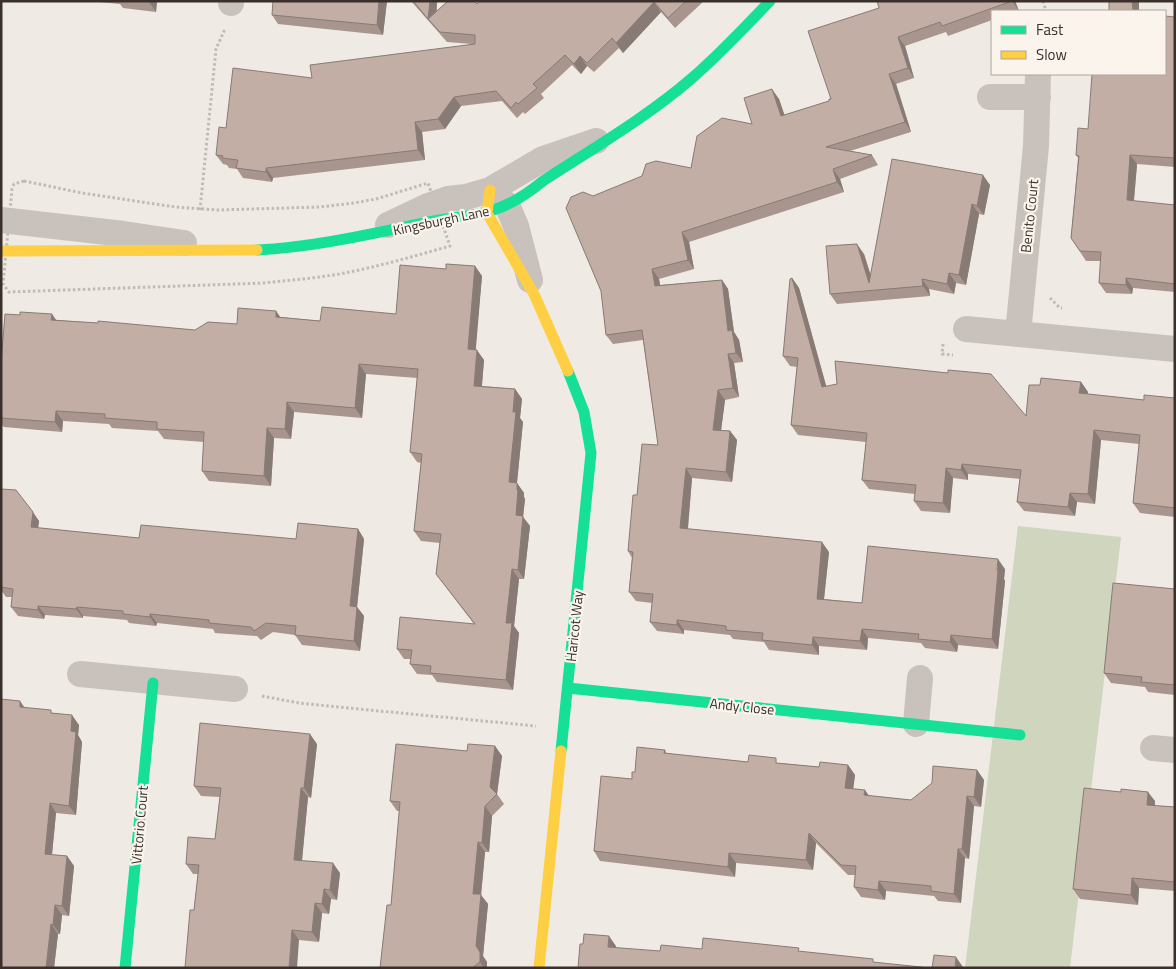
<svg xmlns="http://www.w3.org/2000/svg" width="1176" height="969" font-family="'Titillium Web',sans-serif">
<rect width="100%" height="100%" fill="#efeae4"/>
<path fill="#d0d5be" d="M1018 526 1121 537 1070 968H965Z"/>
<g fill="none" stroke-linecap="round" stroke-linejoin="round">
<path stroke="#c1bab5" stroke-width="3" stroke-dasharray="2.5 2.5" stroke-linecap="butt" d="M1043 1 1046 11
M24 181 82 193 175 207 218 210 320 207 354 203 376 199 428 183 450 246C415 256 380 266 345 273 318 278 291 280 264 283L9 292 3 284 12 189 14 184Z
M200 210 216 49 225 29
M1050 298 1060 308H1062
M943 344 942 354 953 355
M262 696 299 703 348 708 536 726"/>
<path stroke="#c9c2bc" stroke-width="26" d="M231 3V1
M990 97H1038
M490 190 507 205 516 226 530 280
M1 220 124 234 184 243
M388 225 428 206 448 199 466 197 490 190 543 159 596 141
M966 329 1175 349
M1018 334 1036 146 1038 74
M80 674 235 689
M916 724 920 678
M1153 748 1175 750"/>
<path stroke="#16e098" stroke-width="11" d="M257 250C317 247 375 233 434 221 459 216 484 216 508 204 521 198 532 190 543 181 592 149 647 117 691 79 719 55 744 28 770 1
M568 688 1020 735
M561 751 591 453 584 412 568 371
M125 968 153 683"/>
<path stroke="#ffcf43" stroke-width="11" d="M490 190 487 213 534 294 568 371
M1 251 257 250
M539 968 561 751"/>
</g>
<path fill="#a8968e" d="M89 1H157L156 12 123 8 120 4Z
M273 1H387L383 35 278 24 272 15 273 2Z
M411 1H437V11L477 4 480 1H704L675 28 661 12 623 53 619 48 594 72 587 66 581 74 572 65 541 94 544 98 525 114 523 112 517 118 502 101 461 106 445 129 422 132 425 160 273 178 272 182 243 178 237 169 229 168 227 165 223 164 216 155 226 128 312 78 472 44 447 42Z
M1015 1 1019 11H992V20L948 36 946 32 905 46 914 78 896 84 911 132 850 151 872 155 878 165 840 179 844 192 689 242 694 269 659 279 660 285 722 280 728 289 734 332 739 340 743 362 734 363 739 397 725 400 721 430 730 431 737 440 732 482 692 478 688 529 829 552 824 599 862 603 1005 569 1004 579 1005 581 998 649 958 645 957 652 925 648 921 643 868 638 867 650 819 646V655L769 650 764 642 733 639 730 635 684 630V634L657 631 650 622 652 603 636 601 629 592 632 558 628 551 637 495 658 445 643 340 613 344 606 335 593 196 691 168 752 124 779 99 784 115 829 101 879 8Z
M1175 17V167L1137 164 1134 201 1175 205V292L1133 288 1132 294 1106 293 1099 283 1101 261H1086L1071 238 1078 158 1076 155 1088 129Z
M990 185 984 215 979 214 966 285 956 283 954 294 929 289 930 296 837 304 830 294 864 254 871 276Z
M475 266 482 276 475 350 484 360 482 386 515 389 522 399 520 418 523 422 517 483 524 493V497L525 499 523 517 530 526 524 579H519L514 626 519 633 513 690 437 682 432 675 417 674 410 664 411 659H404L397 649 474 624 436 574 440 543 421 541 414 531 421 463 417 462 410 452 417 378 366 374 362 418 294 412 291 439 274 438 271 486 209 481 202 471 204 442 164 439 158 431 112 428 109 424 63 421 62 432 4 427 1 424V363L56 320 195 330 237 324 276 311 280 317 320 321 396 314 446 269Z
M792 278 799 288 826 386 1026 416 1040 385 1081 382 1088 392 1087 394 1144 400 1175 398V517L1140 513 1133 503 1139 444 1101 440 1095 504 1077 502 1075 516 1024 511 1017 502 1020 479 968 474V480L953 478 950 513 921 511 914 501 915 494 869 489 862 480 866 442 798 435 791 425 797 367 790 366 783 356Z
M1 489 39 521 38 528 139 538 296 539 358 529 364 539 357 607 364 616 360 651 302 645 295 635 273 632 261 640 257 636 215 633 213 629 157 623 156 626 129 623 127 620 83 616V618L45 615 44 619 18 616 11 607 12 597H6L1 590Z
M1175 589V695L1148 692 1145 687 1111 683 1104 673Z
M25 708 53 713 79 725 78 735 82 742 76 815 56 813 52 855 67 856 74 866 69 916 62 915 60 934H58L54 968H1Z
M317 744 311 798 308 797 302 861 340 873 337 900 331 899 329 914 322 913 319 942 299 940 194 910 198 874H193L186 864 215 839 220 797 201 796 194 786Z
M495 746 502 756 497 794 504 804 492 816 489 852H485L481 895 488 904 483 956 487 962V968H380L391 905 400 811H397L390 801 467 751Z
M665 750 667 754 748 762 780 763 819 767 848 765 855 775 853 789 869 796 911 800 977 770 984 780 981 807 974 806 969 859 965 858 961 903 938 901 934 896 886 891 885 900 861 897 854 887 855 875H848L816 843 813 870 736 863 735 877 600 861 594 851 635 772Z
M1121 792 1155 801V806L1175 807V891L1139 888 1138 905 1080 899 1073 889Z"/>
<path fill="#887a74" d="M149 1H157L156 12 149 2Z
M379 1H387L383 35 377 25Z
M430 1H437L435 26 428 19Z
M1012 1H1015L1019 11Z
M1132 1H1139V11H1133Z
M654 2 661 12 623 53 616 43Z
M898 37 905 46 914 78 908 68Z
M580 56 587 66 581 74 574 64Z
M889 74 896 84 911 132 905 122Z
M772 89 779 99 788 125 781 116Z
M454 97 461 106 445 129 438 119Z
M415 122 422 132 425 160 418 150Z
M1130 155 1137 164 1133 210 1127 200Z
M266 168 273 178 272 182 266 172Z
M833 169 840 179 844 192 837 182Z
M983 175 990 185 984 215 977 206Z
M972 204 979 214 966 285 959 275Z
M682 232 689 242 694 269 688 260Z
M857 244 864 254 875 290 869 283Z
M475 266 482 276 475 359 468 349Z
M652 269 659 279 662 295 655 286Z
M949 273 956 283 954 294 947 284Z
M792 278 799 288 829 396 822 387Z
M1126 278 1133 288 1132 294 1126 285Z
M922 279 929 289 930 296 923 286Z
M722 280 728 289 734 332 739 340 743 362 736 353 728 331Z
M276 311 283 321 276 317Z
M52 314 59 324 51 320Z
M477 350 484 360 481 395 474 386Z
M728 354 734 363 739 397 733 388Z
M359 364 366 374 362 418 355 408Z
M1081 382 1088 392 1086 403 1079 393Z
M515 389 522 399 520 418 523 422 516 492 509 482 513 412Z
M718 390 725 400 720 439 713 430Z
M287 402 294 412 291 439 285 429Z
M56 411 63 421 62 432 55 422Z
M267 428 274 438 271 486 264 476Z
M1094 430 1101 440 1095 504 1088 494Z
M730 431 737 440 732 482 726 472Z
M962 464 968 474V480L961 470Z
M686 468 692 478 687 537 680 528Z
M946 468 953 478 950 513 943 503Z
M517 483 524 493V497L525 499 523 517 530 526 524 579 518 570 516 515Z
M1070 493 1077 502 1075 516 1068 507Z
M33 512 39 521 37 536 31 527Z
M358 529 364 539 357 607 364 616 360 651 354 641 350 606Z
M822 542 829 552 823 608 817 599Z
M998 559 1005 569 1004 579 1005 581 998 649 992 639Z
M512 569 519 579 514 626 519 633 513 690 506 680V623Z
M38 606 45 615 44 619 38 610Z
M77 607 83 616V618L76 609Z
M150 614 157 623 156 626 150 617Z
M677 620 684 630V634L677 625Z
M862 629 868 638 867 650 860 641Z
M951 635 958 645 957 652 950 642Z
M813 637 819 646V655L812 645Z
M20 701 27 711 20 707Z
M72 715 79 725 78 735 82 742 76 815 69 806 71 731Z
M310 734 317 744 311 798 304 788Z
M495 746 502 756 497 794 490 787Z
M848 765 855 775 852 798 845 788Z
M977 770 984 780 981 807 974 797Z
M301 788 308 797 301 870 294 860Z
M865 790 872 800 864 795Z
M1148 792 1155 801 1154 815 1147 805Z
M967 796 974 806 969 859 962 849Z
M50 803 56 813 51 864 45 854Z
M485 806 492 816 489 852 482 843Z
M809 833 816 843 813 870 806 860Z
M478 842 485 852 481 895 488 904 483 956 487 962V968H484L480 962 476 946 473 894Z
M958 849 965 858 961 903 954 894Z
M729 853 736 863 735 877 728 867Z
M67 856 74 866 69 916 62 906Z
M333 863 340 873 337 900 330 890Z
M1132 878 1139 888 1138 905 1131 895Z
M879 881 886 891 885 900 878 890Z
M324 889 331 899 329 914 322 904Z
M315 903 322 913 319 942 312 932Z
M55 905 62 915 60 934 53 925Z
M51 924 58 934 54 968H46Z
M292 930 299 940 297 968H289Z
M609 936 616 946 614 956 608 947Z
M956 957 963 967V968H955Z"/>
<path fill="#c3aea5" stroke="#887a74" d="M273 1H379L377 25 272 15Z
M413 1H430L428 19Z
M448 1H474L477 4 480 1H686L668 18 654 2 616 43 612 38 587 63 580 56 574 64 565 55 533 84 537 88 518 104 516 102 511 108 496 91 454 97 438 119 415 122 418 150 266 168V172L236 168 238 160 222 158 223 156 216 155 219 127 226 128 233 68 312 78 310 65 475 44V35L440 32 428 19Z
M877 1H1012L942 26 940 22 898 37 908 68 889 74 905 122 826 147 872 155 833 169 837 182 682 232 688 260 652 269 655 286 722 280 728 331 732 330 736 353 728 354 733 388 718 390 713 430 730 431 726 472 686 468 680 528 822 542 817 599 862 603 868 546 998 559 997 570 998 571 992 639 951 635 950 642 918 639 919 634 862 629 860 641 813 637 812 645 762 640 763 633 726 630V626L677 620V625L650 622 653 594 629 592 633 552 628 551 633 495H637L642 444 658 445 642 330 606 335 601 291 566 208 571 197 583 192 593 196 642 176 646 164 656 161 691 168 697 136 722 118 752 124 744 98 772 89 781 116 829 101V99H831L808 31 879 8Z
M1109 1H1132L1133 11H1109Z
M1165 16 1175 17V158L1130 155 1127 200 1175 205V284L1126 278V285L1099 283 1101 252 1080 251 1071 238 1079 156 1076 155 1078 128 1088 129 1092 74H1165Z
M892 159 983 175 977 206 972 204 959 275 949 273 947 284 922 279 923 286 830 294 826 246 857 244 869 283Z
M446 264 475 266 468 349 477 350 474 386 515 389 513 412H516L509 482 517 483V490H518L516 515 523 516 518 570 512 569 506 623H512L506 680 430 673 431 666 410 664 412 650 397 649 400 617 475 624 436 574 441 534 414 531 422 454 410 452 418 369 359 364 355 408 287 402 285 429 267 428 264 476 202 471 204 432 157 429V422L105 418V414L56 411 55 422 1 418V363L5 314 20 315V312L52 314 51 320 98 323V321L195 330 208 322 237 324 238 308 276 311V317L320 321 322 307 396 314 400 265 446 269Z
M792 278 822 387 837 384 835 361 948 373V370L991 374 1026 416 1029 385H1040L1041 378 1081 382 1079 393 1144 400V395L1175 398V508L1133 503 1140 435 1094 430 1088 494 1070 493 1068 507 1017 502 1021 470 962 464 961 470 946 468 943 503 914 501 916 485 862 480 867 433 791 425 798 358 783 356 790 279Z
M1 489 16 490 33 512 31 527 139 538 141 525 296 539 298 523 358 529 350 606 357 607 354 641 295 635 296 626 266 623 254 631 251 627 209 623V620L150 614V617L123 614V611L77 607 76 609 38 606V610L11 607 13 589 1 587Z
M1113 583 1175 589V685L1141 682 1142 677 1104 673Z
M1 699 20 701V707L51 710V713L72 715 71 731 76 732 69 806 50 803 45 854 67 856 62 906 55 905 53 925 51 924 46 968H1Z
M200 723 310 734 304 788H301L294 860 333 863 330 890 324 889 322 904 315 903 312 932 292 930 289 968H185L190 910H194L199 865 186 864 188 837 215 839 221 788 194 786Z
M396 744 467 751 468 744 495 746 490 787 497 794 485 806 482 843 478 842 473 894H481L476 946 480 952V962L472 968H380L387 905H391L400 802 390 801Z
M637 747 665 750 664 753 748 762 749 755 776 758V763L819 767 820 762 848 765 845 788 865 790 864 795 911 800 932 783 933 766 977 770 974 797 967 796 962 849H958L954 894 931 891V886L879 881 878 890 854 887 856 866 841 865 809 833 806 860 729 853 728 867 594 851 601 776 632 779V772H635Z
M1084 788 1121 792V789L1148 792 1147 805 1175 807V882L1132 878 1131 895 1073 889Z
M584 934 609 936 608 947 660 951 661 945 702 949 703 938 799 948 798 951 873 959V962L930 968H578L580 944H583Z
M934 955 956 957 955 968H932Z"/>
<g text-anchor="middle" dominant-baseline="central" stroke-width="4.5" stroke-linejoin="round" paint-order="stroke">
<g font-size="14" fill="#3a2f2a" stroke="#fbf4ec">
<text transform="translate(1029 216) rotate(-84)">Benito Court</text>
<text transform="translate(441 220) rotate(-12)">Kingsburgh Lane</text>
<text transform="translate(574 626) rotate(-84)">Haricot Way</text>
<text transform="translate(742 706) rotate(6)">Andy Close</text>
<text transform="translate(139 825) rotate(-85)">Vittorio Court</text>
</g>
</g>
<rect width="1176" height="969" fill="none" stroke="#3a2f2a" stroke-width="5"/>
<rect x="991" y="10" width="175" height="65" fill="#fbf4ec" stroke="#aea59e"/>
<rect x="1001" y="26" width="25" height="8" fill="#16e098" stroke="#aea59e"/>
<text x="1036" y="35" font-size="15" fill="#3a2f2a">Fast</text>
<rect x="1001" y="51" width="25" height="8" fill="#ffcf43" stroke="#aea59e"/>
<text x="1036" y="60" font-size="15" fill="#3a2f2a">Slow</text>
</svg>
